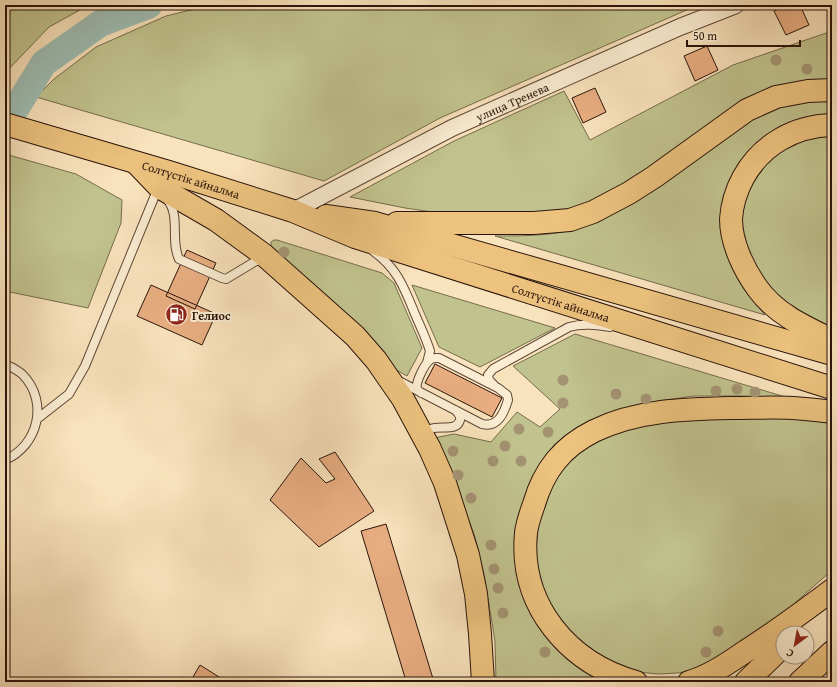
<svg xmlns="http://www.w3.org/2000/svg" width="837" height="687" font-family="'Gentium Book Plus',serif">
<rect width="100%" height="100%" fill="#f9e3bc"/>
<filter id="stains"><feTurbulence type="fractalNoise" baseFrequency=".005" numOctaves="4"/><feColorMatrix values="0 0 0 0 .2 0 0 0 0 .09 0 0 0 0 .02 0 0 0 .5 -.17"/></filter>
<radialGradient id="worn" r=".72"><stop offset=".6" stop-color="#630" stop-opacity="0"/><stop offset="1" stop-color="#630" stop-opacity=".3"/></radialGradient>
<path fill="#c1c38e" stroke="#766b4c" d="M5 5H89L49 27 5 73Z
M211 5H698L440 118 324 181 36 97 54 79 96 47 166 16Z
M832 31V81H812L594 204 554 214 453 215 405 208 350 197 454 141 564 91 590 140 733 65Z
M832 95V116C815 117 797 118 781 126 762 136 746 163 732 180L750 296 765 315 495 236C518 236 540 236 563 232L731 128 774 108Z
M832 134V332L778 297 752 262 744 241 741 219 749 184 757 170 787 145 806 138Z
M5 154 76 174 122 200 121 223 88 308 5 291Z
M274 240H277L382 273 394 283 422 348 407 376 391 367 271 248V242Z
M412 285 555 328 480 367 439 347Z
M575 334 792 399 740 396H694L658 401 623 409 527 496 545 635 564 655 584 671 605 682H496L495 641 484 574 475 537 455 483 434 438 454 434 491 442 517 412 540 427 560 409 513 366Z
M750 417 832 420V570L758 636 696 670 678 673 658 674 638 672 618 666 577 642 549 604 541 583 536 558 537 533 543 505 553 482 565 465 578 452 598 440 620 430 676 419Z"/>
<g fill="none" stroke-linecap="round" stroke-linejoin="round">
<path stroke="#9ebeb4" stroke-width="27" d="M5 126 44 63 101 23 149 5"/>
</g>
<path fill="#e8ae82" stroke="#2a130a" d="M787 5H800L809 25 786 35 774 11Z
M707 46 718 70 695 81 684 56Z
M595 88 606 112 583 123 572 98Z
M187 250 216 263 195 309 166 296Z
M151 285 216 314 202 345 137 316Z
M435 364 502 398 492 417 425 383Z
M335 452 374 511 319 547 270 500 301 458 326 483 335 479 319 459Z
M386 524 434 682H408L406 681 361 531Z
M200 665 227 682H190Z"/>
<g fill="none" stroke-linecap="round" stroke-linejoin="round">
<defs>
<path id="lane" d="M167 199C181 216 170 240 179 259L222 278 226 279 256 261 264 260
M373 251C397 268 404 287 415 314 420 326 426 338 430 351L427 363
M5 364C11 367 18 370 23 375 49 402 38 446 5 460
M397 380 482 424C498 428 504 413 508 400L507 395 498 388 439 358C436 358 433 357 430 360 425 363 415 383 417 389L421 393
M494 385 489 380 488 375 493 369 569 327C583 323 596 325 610 327
M37 419 69 394 85 366 158 188
M425 436C427 433 428 431 431 429 440 425 457 432 460 420 461 416 458 413 455 410"/>
<g id="street">
<path id="s1" d="M293 211 452 128 680 27 736 5"/>
</g>
<g id="primary">
<path id="s2" d="M5 124 169 172 293 211 355 237 832 388"/>
<path d="M832 125C794 126 761 145 743 178 736 191 732 204 731 219 731 243 744 270 758 289 776 314 805 327 832 340"/>
<path d="M136 163 159 187 216 220 264 255 355 336 376 360 403 399 430 449 445 483 468 555 476 594 480 634 483 682"/>
<path d="M326 216 375 223 832 354"/>
<path d="M397 223H534L570 220 593 212 629 193 654 177 747 110 776 97 808 91 832 90"/>
<path d="M636 682C568 663 519 605 526 533 527 523 531 513 534 504 544 470 562 447 594 431 637 410 685 409 732 408 752 408 773 407 793 408 806 409 819 410 832 412"/>
<path d="M689 682C710 676 728 663 746 651 776 632 804 611 832 590"/>
<path d="M746 682 783 646"/>
<path d="M800 682 832 652"/>
</g>
</defs>
<use href="#lane" stroke="#5e4736" stroke-width="10"/>
<use href="#street" stroke="#5e4736" stroke-width="18"/>
<use href="#primary" stroke="#2a130a" stroke-width="24"/>
<use href="#lane" stroke="#fbedd3" stroke-width="8"/>
<use href="#street" stroke="#fbedd3" stroke-width="16"/>
<use href="#primary" stroke="#ecc27e" stroke-width="22"/>
</g>
<g fill="#a49373">
<circle cx="776" cy="60" r="5.5"/>
<circle cx="807" cy="69" r="5.5"/>
<circle cx="284" cy="252" r="5.5"/>
<circle cx="563" cy="380" r="5.5"/>
<circle cx="737" cy="389" r="5.5"/>
<circle cx="716" cy="391" r="5.5"/>
<circle cx="755" cy="392" r="5.5"/>
<circle cx="616" cy="394" r="5.5"/>
<circle cx="646" cy="399" r="5.5"/>
<circle cx="563" cy="403" r="5.5"/>
<circle cx="519" cy="429" r="5.5"/>
<circle cx="548" cy="432" r="5.5"/>
<circle cx="505" cy="446" r="5.5"/>
<circle cx="453" cy="451" r="5.5"/>
<circle cx="493" cy="461" r="5.5"/>
<circle cx="521" cy="461" r="5.5"/>
<circle cx="458" cy="475" r="5.5"/>
<circle cx="471" cy="498" r="5.5"/>
<circle cx="491" cy="545" r="5.5"/>
<circle cx="494" cy="569" r="5.5"/>
<circle cx="498" cy="588" r="5.5"/>
<circle cx="503" cy="613" r="5.5"/>
<circle cx="718" cy="631" r="5.5"/>
<circle cx="545" cy="652" r="5.5"/>
<circle cx="706" cy="652" r="5.5"/>
</g>
<defs>
<symbol id="fuel-disc" viewBox="-11 -11 22 22"><circle r="9.5" fill="#8f2418" stroke="#fbedd3"/><path d="M-5.5-6h7V0h2V4h1.3V-2.5L3-4.5l.8-.8L6-3V5H2.5V1h-1V6h-7ZM-4.2-4.7v3.2H.2V-4.7Z" fill="#fff"/></symbol>
</defs>
<g fill-rule="evenodd">
<use href="#fuel-disc" x="164" y="302" width="25" height="25"/>
</g>
<g text-anchor="middle" dominant-baseline="central" stroke-width="4" stroke-linejoin="round" paint-order="stroke">
<g font-size="12" fill="#2a130a" stroke="#fbedd3">
<text stroke="none"><textPath href="#s1" startOffset="245">улица Тренева</textPath></text>
<text stroke="none"><textPath href="#s2" startOffset="194">Солтүстік айналма</textPath></text>
<text stroke="none"><textPath href="#s2" startOffset="584">Солтүстік айналма</textPath></text>
</g>
<g font-size="12" font-weight="bold" fill="#2a130a" stroke="#fbedd3" text-anchor="start">
<text x="192" y="315">Гелиос</text>
</g>
</g>
<rect width="837" height="687" fill="none" stroke="#f9e3bc" stroke-width="20"/>
<rect x="6" y="6" width="825" height="675" fill="none" stroke="#2a130a" stroke-width="2"/>
<rect x="10" y="10" width="817" height="667" fill="none" stroke="#2a130a"/>
<g transform="translate(795 645) rotate(212)"><circle r="19" fill="#fbedd3" stroke="#a79683"/>
<path d="M0-3L7 15L0 10L-7 15Z" fill="#8f2418"/>
<text y="-6" font-size="11" font-weight="bold" text-anchor="middle" fill="#2a130a">С</text>
</g>
<path d="M687 40v6h113v-6" fill="none" stroke="#2a130a" stroke-width="2"/>
<text x="693" y="40" font-size="12" fill="#2a130a" stroke="#fbedd3" stroke-width="3" paint-order="stroke">50 m</text>
<rect width="100%" height="100%" filter="url(#stains)"/>
<rect width="100%" height="100%" fill="url(#worn)"/>
</svg>
